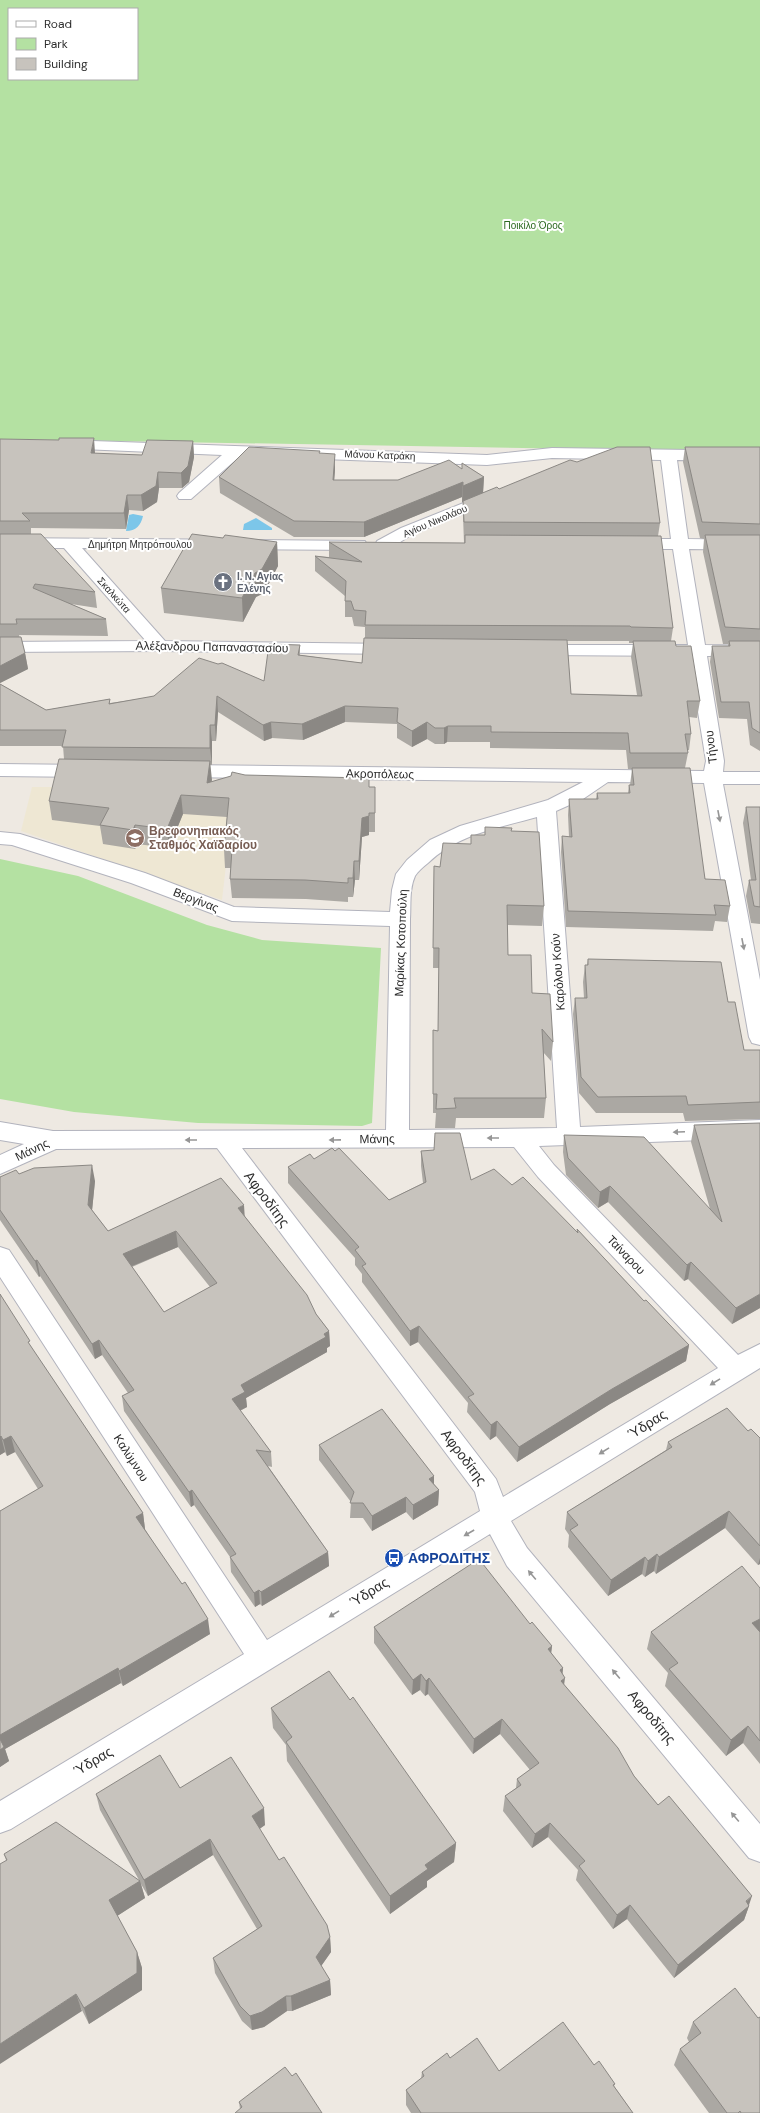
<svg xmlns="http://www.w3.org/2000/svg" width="760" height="2113" font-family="'DM Sans',sans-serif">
<rect width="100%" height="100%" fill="#eee9e2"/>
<path fill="#eee7d3" d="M32 787H235L222 900 21 831Z"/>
<path fill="#b4e1a2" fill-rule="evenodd" d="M0 0H760V452L0 439ZM9 9H137V79H9Z
M0 859 78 876 207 925 262 940 381 948 372 1123 362 1126 198 1123 74 1112 0 1099Z"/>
<path fill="#7cc6e9" d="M133 514 143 516C141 525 136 531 126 531L129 515Z
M256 518 272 528V530H243L244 524Z"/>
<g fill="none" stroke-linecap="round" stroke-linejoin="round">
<defs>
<path id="minor" d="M64 440 487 455 552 448 760 451V461L677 460 688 539 760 540V550L689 549 705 645 760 646V656H707L724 761 723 772H760V784H723L760 980V1045L752 1043 749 1037 704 783 608 782 583 799 556 811 580 1127 760 1120V1138L539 1146 554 1165 738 1355 760 1344V1368L511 1521 527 1548 760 1824V1862L749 1858 507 1566 490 1534 11 1829 0 1833V1801L244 1654 0 1277V1247L9 1250 267 1640 480 1511 475 1492 217 1148 56 1149 0 1174V1155L24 1144 0 1140V1122L53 1131 386 1130 390 926 232 921 131 883 12 845 0 844V832L20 834 145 873 234 907 390 912 392 890 396 874 407 860 430 840 460 826 548 800 583 782 181 777 174 775 172 771 174 767 181 765 704 771 706 761 689 656 539 655 533 654 530 650 533 646 539 645H688L673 549H633L627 548 625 544 627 540 633 539H671L661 460 552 458 487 465 240 456 191 499H179L177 496 179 493 222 455 58 448 56 445 58 442ZM537 817 557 1128 409 1130 410 919C411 905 409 889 415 876 418 871 423 867 428 863 458 834 498 828 537 817ZM514 1147 538 1177 718 1368 503 1497 496 1479 242 1148Z
M491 492 497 494 499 497 497 500 413 534 389 549H377L375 545 377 541 401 528Z
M0 538 365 541 367 545 365 549 359 550 82 548 165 641 393 644 399 645 402 649 399 653 393 654 160 651 0 652V642L146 641 64 548H0Z
M0 764 87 765 94 767 96 771 94 775 87 777 0 776Z"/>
</defs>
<use href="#minor" stroke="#b2b3bd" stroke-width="2"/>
<use href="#minor" fill="#fff" fill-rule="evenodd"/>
</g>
<path fill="#aba8a3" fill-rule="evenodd" d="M0 439 95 454 142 455 193 441 194 457 189 482 182 488H159L157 502 143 511 129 510 126 529 31 528V534L95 592 97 608 71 604 106 619 108 636 19 635 25 653 28 669 0 683Z
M685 447H760V751L750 745 747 719 719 718 710 662 712 646H728V644H723L703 552 704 539 700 538 683 462Z
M320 453 335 470 334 480H398L462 469V463L484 477 483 493 499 489 660 523 658 536 673 628 671 641 676 646 700 701 697 718 689 717 691 734 689 750H687L688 753 685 768 705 879 730 906 727 922 715 921 713 931 566 927 561 852 562 836 569 837 568 815 569 799H596L597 793H628L629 785H630L632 769H628L626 750 490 748V742H447L444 744H435L427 739 412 747 397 738V724L345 722 303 740 272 738 264 741 218 712 216 741H212V765H210L211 782 245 775 369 787H375V832H369V835L362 837 359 880H355L353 897H348V902L306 899 232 898 230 879 231 868H225L224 849 227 817 183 814 169 848 137 844 135 849 103 844 100 826 52 820 49 801 64 759 63 746H0V684L46 710 110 699V703L264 681 300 645V655L362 663 365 638V627L354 626 352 617H345V596L315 571V556L329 557V542L464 543 463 516V501H464L462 502V497L364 537H294L220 493 219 477ZM567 641H629V643H633L631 657 637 695 571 694Z
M223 538 277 542 278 566 264 593 256 597 243 622 164 613 161 588Z
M746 807H760V924L751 923 746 896 749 880H751L743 823Z
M485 827 511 831 544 906 542 926 507 925 508 955 532 993 553 1042 551 1061 543 1052 546 1098 544 1118H456L455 1128H435L436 1113H433V1030L438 1031 439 968H433L434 866 440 867 471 844 485 835Z
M588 959 728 1002 744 1050H760V1119L685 1121 683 1113H596L579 1093 573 1014 575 998H584L583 982 585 965H587Z
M694 1125 760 1308 732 1324 688 1279 684 1281 608 1202 598 1208 566 1175 563 1152 564 1135 710 1209 691 1142Z
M421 1151 471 1180 512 1185 577 1232V1229L644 1301 689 1345 686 1361 610 1404 517 1462 496 1436 490 1440 467 1412 468 1403 418 1342 410 1346 362 1282V1274L355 1265V1258L288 1183V1167L314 1159 389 1200 423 1183 421 1166Z
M19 1174 95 1181 92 1210 108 1231 244 1215 316 1314 329 1331 330 1346 327 1348V1352L246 1398 247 1407 240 1411 271 1452 272 1467 268 1466 328 1552 329 1566 262 1606 260 1604 255 1607 231 1572 230 1557 194 1505 191 1507 124 1411 122 1396 128 1393 102 1355 95 1359 40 1276 39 1277 0 1220V1177ZM178 1247 210 1287 164 1312 132 1267Z
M0 1294 31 1347 143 1513 145 1529 210 1634 123 1686 121 1683 5 1749 9 1761 0 1767V1511L38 1489 15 1452 7 1456 5 1452 0 1455Z
M748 1431 760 1438V1564L758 1565 725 1528 656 1574 654 1571 645 1577 642 1574 608 1596 568 1547 569 1535 565 1529 567 1512 666 1450 668 1442Z
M319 1445 434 1476V1484L439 1490 438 1505 413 1520 406 1512 372 1531 363 1518H350L351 1502 319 1460Z
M760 1588V1764L743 1743 726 1756 665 1686 668 1673 647 1649 651 1632Z
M530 1624 552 1646 551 1653 563 1668 562 1674 564 1685 634 1776 658 1805 749 1906 744 1920 674 1978 627 1919 613 1929 576 1880 578 1870 548 1837 532 1848 503 1811 505 1796 516 1788 517 1779 530 1770 500 1734 473 1754 428 1694 425 1696 420 1690 412 1695 374 1643V1627Z
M350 1700 456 1843 454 1862 427 1881V1887L390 1914 287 1761 286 1745 273 1728 271 1708Z
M180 1788 265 1825 259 1829 279 1860 330 1937 331 1952 321 1966 330 1980 331 1995 292 2011H287L264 2027 252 2030 242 2021 215 1973 213 1958 257 1929 213 1855 148 1896 141 1884 145 1898 117 1916 137 1952 142 1968V1990L89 2024 6 1860 4 1854 139 1880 100 1810 96 1794Z
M758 2018 760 2113H709L674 2065 680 2049 689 2042 687 2038 693 2022Z
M450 2058 499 2071 594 2065 615 2084 614 2086 633 2113H411L406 2105V2090L421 2079 422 2072Z
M292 2076 240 2109 239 2102Z"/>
<path fill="#8b8884" d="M94 438 95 453H91Z
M193 441 194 457 189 482 182 488 181 473Z
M335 454V470L333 496V480Z
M158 472 159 488 157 502 143 511 141 495Z
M484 477 483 493 462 502 463 486Z
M463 482 462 497 364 537V522Z
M127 495 129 510 126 529 124 513Z
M277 542 278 566 264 593 256 597 243 622 242 598 255 573Z
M25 653 28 669 0 683V666Z
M217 696 218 712 216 741 215 725Z
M345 706V722L303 740 302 724Z
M271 722 272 738 264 741 263 725Z
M427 722V739L412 747V731Z
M210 725 212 741V765L210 748Z
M448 726 447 742 444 744V728Z
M210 761 212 780 209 797 207 783Z
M181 795 183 814 169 848 167 829Z
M369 816V835L362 837 359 880V861L362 818Z
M135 825 137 844 135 849 133 830Z
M354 861 355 880 353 897V878Z
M92 1165 95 1181 91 1221 88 1205Z
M610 1186 608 1202 598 1208 600 1192Z
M244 1205 245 1221 238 1208Z
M176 1231 178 1247 125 1269 123 1254Z
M37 1260 40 1276 39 1277 35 1261Z
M691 1262 688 1279 684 1281 687 1265Z
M760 1294V1308L732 1324 736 1308Z
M419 1326 418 1342 410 1346V1331Z
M329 1331 330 1346 327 1348V1352L246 1398 247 1407 233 1414 232 1399 241 1385Z
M99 1340 102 1355 95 1359 92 1344Z
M689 1345 686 1361 610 1404 517 1462 519 1447 612 1389Z
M497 1421 496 1436 490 1440 491 1425Z
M1 1436 5 1452 0 1455V1437Z
M11 1436 15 1452 7 1456 3 1440Z
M434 1476V1491L429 1479Z
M192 1490 194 1505 191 1507 189 1492Z
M439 1490 438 1505 413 1520V1505Z
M406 1497V1512L372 1531V1516Z
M729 1511 725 1528 656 1574 659 1557Z
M143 1513 145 1529 139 1533 136 1517Z
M328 1552 329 1566 262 1606 261 1592Z
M657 1554 654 1571 645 1577 648 1561Z
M645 1557 642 1574 608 1596 611 1580Z
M760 1558V1564L758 1565Z
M259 1590 260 1604 255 1607 254 1593Z
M208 1619 210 1634 123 1686 119 1671Z
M760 1619V1634L752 1623Z
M552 1646 550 1662 548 1649Z
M118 1668 121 1683 5 1749 9 1761 0 1767V1735Z
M563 1668 562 1680 565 1678 563 1693 560 1684V1670Z
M421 1674 420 1690 412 1695 413 1680Z
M429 1678 428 1694 425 1696 426 1681Z
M502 1719 500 1734 473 1754 474 1739Z
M748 1726 743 1743 726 1756 731 1740Z
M264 1808 265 1825 254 1833 252 1816Z
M550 1823 548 1837 532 1848 535 1834Z
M210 1839 213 1855 148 1896 144 1880Z
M456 1843 454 1862 427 1881V1887L390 1914V1896L425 1865Z
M140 1881 145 1898 114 1918 109 1900Z
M752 1896 748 1908 749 1906 744 1920 674 1978 678 1965Z
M630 1905 627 1919 613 1929 617 1915Z
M330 1937 331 1952 317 1972 316 1957Z
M137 1952 142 1968V1990L89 2024 84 2008Z
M330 1980 331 1995 292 2011 291 1996Z
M76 1994 82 2011 0 2064V2044Z
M286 1996 287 2011 264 2027 252 2030 250 2016Z"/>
<path fill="#c7c3bd" stroke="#8b8884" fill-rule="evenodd" d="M59 438H94L91 453 142 455 147 440 193 441 188 466 181 473 158 472 156 486 141 495H127L124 513H22L30 521H0V439L59 440Z
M249 447 320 451 319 453 335 454 333 480H398L449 460 462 469V463L484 477 463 486V482L364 522 294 521 219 477Z
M617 447H650L660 523 464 522 463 501 497 487 499 489 570 460 577 462Z
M685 447H760V524L702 522Z
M0 534H41L95 592 35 584 33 588 106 619H16L17 624H0Z
M192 534 223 538 225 535 277 542 262 569 255 573 242 598 161 588Z
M465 535 661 536 673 628 631 627 630 626 365 625 366 611 354 610 351 601H345L346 581 315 556 362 562 329 542 465 543Z
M705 535H760V629L725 627Z
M0 637H21L25 653 0 666Z
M364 638 567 640 571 694 642 696 633 641H675L676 646H691L700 701H687L691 734H685L688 753H630L628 733 491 732V726H448L444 728H435L427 722 412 731 397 722 398 708 345 706 302 724 271 722 263 725 217 696 215 725H210V748L62 747 66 730H0V684L46 710 110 699 109 704 154 696 199 658 218 664 222 663 264 681 269 644 300 645 298 655 362 663Z
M729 641H760V733L752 728 749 702H721L712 646H730Z
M59 759 210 761 207 783 231 776 232 772 245 775 364 778H369V787H375V813H369V816L362 818 359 861H354L353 878H348V883L305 880 230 879 232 849H224L229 798 181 795 167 829 135 825 133 830 100 825 109 808 49 801Z
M632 768H690L705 879 725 880 730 906 714 905 716 915 568 911 562 836 572 837 569 799H598L597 793H630L629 785H634Z
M746 807H760V907L754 906 749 880H756Z
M485 827 512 828 511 831 539 832 544 906 507 905 508 955H531L532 993 550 994 553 1042 542 1029 546 1098H454L456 1108 436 1109 437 1094H433V1030L438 1031 439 948H433L434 866 440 867 443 843 471 844V835H485Z
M588 959 721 962 728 1002H735L744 1050H760V1102L688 1105 686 1096 598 1097 581 1077 575 998H587L585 965H588Z
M760 1123V1294L736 1308 691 1262 687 1265 610 1186 600 1192 568 1158 564 1135 644 1137 722 1222 694 1125Z
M435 1133H460L471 1180 494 1169 512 1185 523 1177 578 1233 577 1229 644 1301 646 1300 689 1345 612 1389 519 1447 497 1421 491 1425 468 1397 474 1394 419 1326 410 1331 362 1266 366 1264 355 1250 359 1247 288 1167 310 1154 314 1159 332 1148 335 1151 339 1148 389 1200 426 1182 421 1151 434 1150Z
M92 1165 88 1205 108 1231 221 1178 244 1205 238 1208 307 1295 316 1314 329 1331 324 1334 326 1337 241 1385 245 1392 232 1399 271 1452 256 1450 328 1552 261 1592 259 1590 254 1593 230 1557 236 1554 192 1490 189 1492 122 1396 134 1390 99 1340 92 1344 37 1260 35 1261 0 1210V1177L16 1170 19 1174 34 1168ZM176 1231 217 1283 164 1312 123 1254Z
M0 1294 30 1341 28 1342 143 1513 136 1517 182 1584 185 1582 208 1619 119 1671 118 1668 0 1735V1511L43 1486 11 1436 3 1440 1 1436 0 1437Z
M727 1408 748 1431 751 1429 760 1438V1546L729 1511 659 1557 657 1554 648 1561 645 1557 611 1580 570 1530 578 1525 567 1512 672 1447 668 1442Z
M382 1409 434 1476 429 1479 439 1490 413 1505 406 1497 372 1516 363 1503H350L354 1492 319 1445Z
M479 1559 530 1624 532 1622 552 1646 548 1649 563 1668 560 1670 565 1678 561 1681 618 1748 634 1776 658 1805 669 1796 752 1896 746 1901 749 1906 678 1965 630 1905 617 1915 579 1866 585 1861 550 1823 535 1834 505 1796 521 1785 517 1779 539 1763 502 1719 474 1739 429 1678 426 1681 421 1674 413 1680 374 1627Z
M742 1566 760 1588V1619L752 1623 760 1632V1741L748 1726 731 1740 669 1669 678 1663 651 1632Z
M329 1671 350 1700 353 1697 456 1843 425 1865 428 1869 390 1896 286 1742 292 1737 271 1708Z
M0 1739 4 1747 0 1750Z
M160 1755 180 1788 231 1757 264 1808 252 1816 279 1860 284 1857 327 1925 330 1937 316 1957 330 1980 291 1996H286L262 2012 250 2016 240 2006 213 1958 262 1926 210 1839 144 1880 96 1794Z
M56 1822 140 1881 109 1900 137 1952V1973L84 2008 76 1994 0 2044V1864L7 1860 4 1854Z
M735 1988 758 2018 760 2017V2113H741L740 2111 738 2113H727L680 2049 701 2033 693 2022Z
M563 2022 594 2065 599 2061 615 2084 613 2085 633 2113H421L406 2090 424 2076 422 2072 447 2053 450 2058 477 2038 499 2071Z
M285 2067 292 2076 296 2073 322 2113H235L242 2107 239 2102Z"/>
<defs><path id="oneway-solid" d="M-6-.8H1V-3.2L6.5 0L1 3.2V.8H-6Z"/></defs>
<g fill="#969696">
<use href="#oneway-solid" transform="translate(719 816) rotate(79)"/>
<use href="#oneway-solid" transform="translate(743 944) rotate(79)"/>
<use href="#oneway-solid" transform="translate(679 1132) rotate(178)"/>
<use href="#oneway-solid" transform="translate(493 1138) rotate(180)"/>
<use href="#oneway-solid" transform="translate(191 1140) rotate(-180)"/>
<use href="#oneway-solid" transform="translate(335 1140) rotate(179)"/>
<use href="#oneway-solid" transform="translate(715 1382) rotate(148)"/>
<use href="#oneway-solid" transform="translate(604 1451) rotate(148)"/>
<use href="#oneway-solid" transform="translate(469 1533) rotate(150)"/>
<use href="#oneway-solid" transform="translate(532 1575) rotate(-130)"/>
<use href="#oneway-solid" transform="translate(334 1614) rotate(148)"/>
<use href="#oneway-solid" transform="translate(616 1674) rotate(-130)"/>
<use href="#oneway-solid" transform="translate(735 1817) rotate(-130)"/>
</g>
<defs>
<symbol id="church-disc" viewBox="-11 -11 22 22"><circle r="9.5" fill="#6b7280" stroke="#fff"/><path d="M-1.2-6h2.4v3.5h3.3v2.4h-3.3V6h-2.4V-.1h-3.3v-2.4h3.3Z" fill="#fff"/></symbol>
<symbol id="school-disc" viewBox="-11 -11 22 22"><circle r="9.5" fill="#8d6e63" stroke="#fff"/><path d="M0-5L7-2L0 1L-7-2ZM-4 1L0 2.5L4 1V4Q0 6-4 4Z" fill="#fff"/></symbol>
<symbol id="bus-disc" viewBox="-11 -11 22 22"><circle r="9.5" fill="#1a4fb4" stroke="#fff"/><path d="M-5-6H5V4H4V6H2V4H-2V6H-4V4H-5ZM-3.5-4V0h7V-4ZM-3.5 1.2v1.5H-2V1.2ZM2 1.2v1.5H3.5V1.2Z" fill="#fff"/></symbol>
</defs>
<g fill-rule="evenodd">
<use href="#church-disc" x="212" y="571" width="22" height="22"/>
<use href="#school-disc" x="124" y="827" width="22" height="22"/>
<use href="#bus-disc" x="383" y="1547" width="22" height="22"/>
</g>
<g text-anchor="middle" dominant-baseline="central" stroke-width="4" stroke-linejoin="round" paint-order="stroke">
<g font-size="10" fill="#2b691f" stroke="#fff">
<text x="533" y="225">Ποικίλο Όρος</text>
</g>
<g font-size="10" fill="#2e2e2e" stroke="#fff">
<text transform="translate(380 455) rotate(2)">Μάνου Κατράκη</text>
<text transform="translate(435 521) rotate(-23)">Αγίου Νικολάου</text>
<text x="140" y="544">Δημήτρη Μητρόπουλου</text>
<text transform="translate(114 595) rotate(48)">Σκαλκώτα</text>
</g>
<g font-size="10" font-weight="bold" fill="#5b616d" stroke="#fff" text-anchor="start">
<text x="237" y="576">Ι. Ν. Αγίας<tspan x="237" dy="12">Ελένης</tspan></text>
</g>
<g font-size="12" fill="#2e2e2e" stroke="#fff">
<text transform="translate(212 647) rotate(1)">Αλέξανδρου Παπαναστασίου</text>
<text transform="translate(711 747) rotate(-97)">Τήνου</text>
<text transform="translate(380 774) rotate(1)">Ακροπόλεως</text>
<text transform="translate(196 900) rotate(21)">Βεργίνας</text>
<text transform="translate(401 943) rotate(-88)">Μαρίκας Κοτοπούλη</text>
<text transform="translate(558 972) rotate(-94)">Καρόλου Κούν</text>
<text transform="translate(377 1139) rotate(-1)">Μάνης</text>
<text transform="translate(32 1150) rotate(-26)">Μάνης</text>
<text transform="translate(626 1255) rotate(46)">Ταίναρου</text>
<text transform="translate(131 1458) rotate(57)">Καλύμνου</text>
</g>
<g font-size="12" font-weight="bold" fill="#785e54" stroke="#fff" text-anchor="start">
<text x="149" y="831">Βρεφονηπιακός<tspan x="149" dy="14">Σταθμός Χαϊδαρίου</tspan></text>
</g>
<g font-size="14" fill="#2e2e2e" stroke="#fff">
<text transform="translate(267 1199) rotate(53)">Αφροδίτης</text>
<text transform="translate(647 1424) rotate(-32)">Ύδρας</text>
<text transform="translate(464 1457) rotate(53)">Αφροδίτης</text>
<text transform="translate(369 1592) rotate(-32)">Ύδρας</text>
<text transform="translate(652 1717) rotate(50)">Αφροδίτης</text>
<text transform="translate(93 1761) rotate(-31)">Ύδρας</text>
</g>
<g font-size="14" font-weight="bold" fill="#164399" stroke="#fff" text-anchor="start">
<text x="408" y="1558">ΑΦΡΟΔΙΤΗΣ</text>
</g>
</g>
<rect x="8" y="8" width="130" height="72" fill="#ffffff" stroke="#ababab"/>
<rect x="16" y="21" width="20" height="6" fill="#ffffff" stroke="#ababab"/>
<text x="44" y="28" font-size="12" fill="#2e2e2e">Road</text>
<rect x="16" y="38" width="20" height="12" fill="#b4e1a2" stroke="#ababab"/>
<text x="44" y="48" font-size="12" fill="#2e2e2e">Park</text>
<rect x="16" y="58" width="20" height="12" fill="#c7c3bd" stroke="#ababab"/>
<text x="44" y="68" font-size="12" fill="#2e2e2e">Building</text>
</svg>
